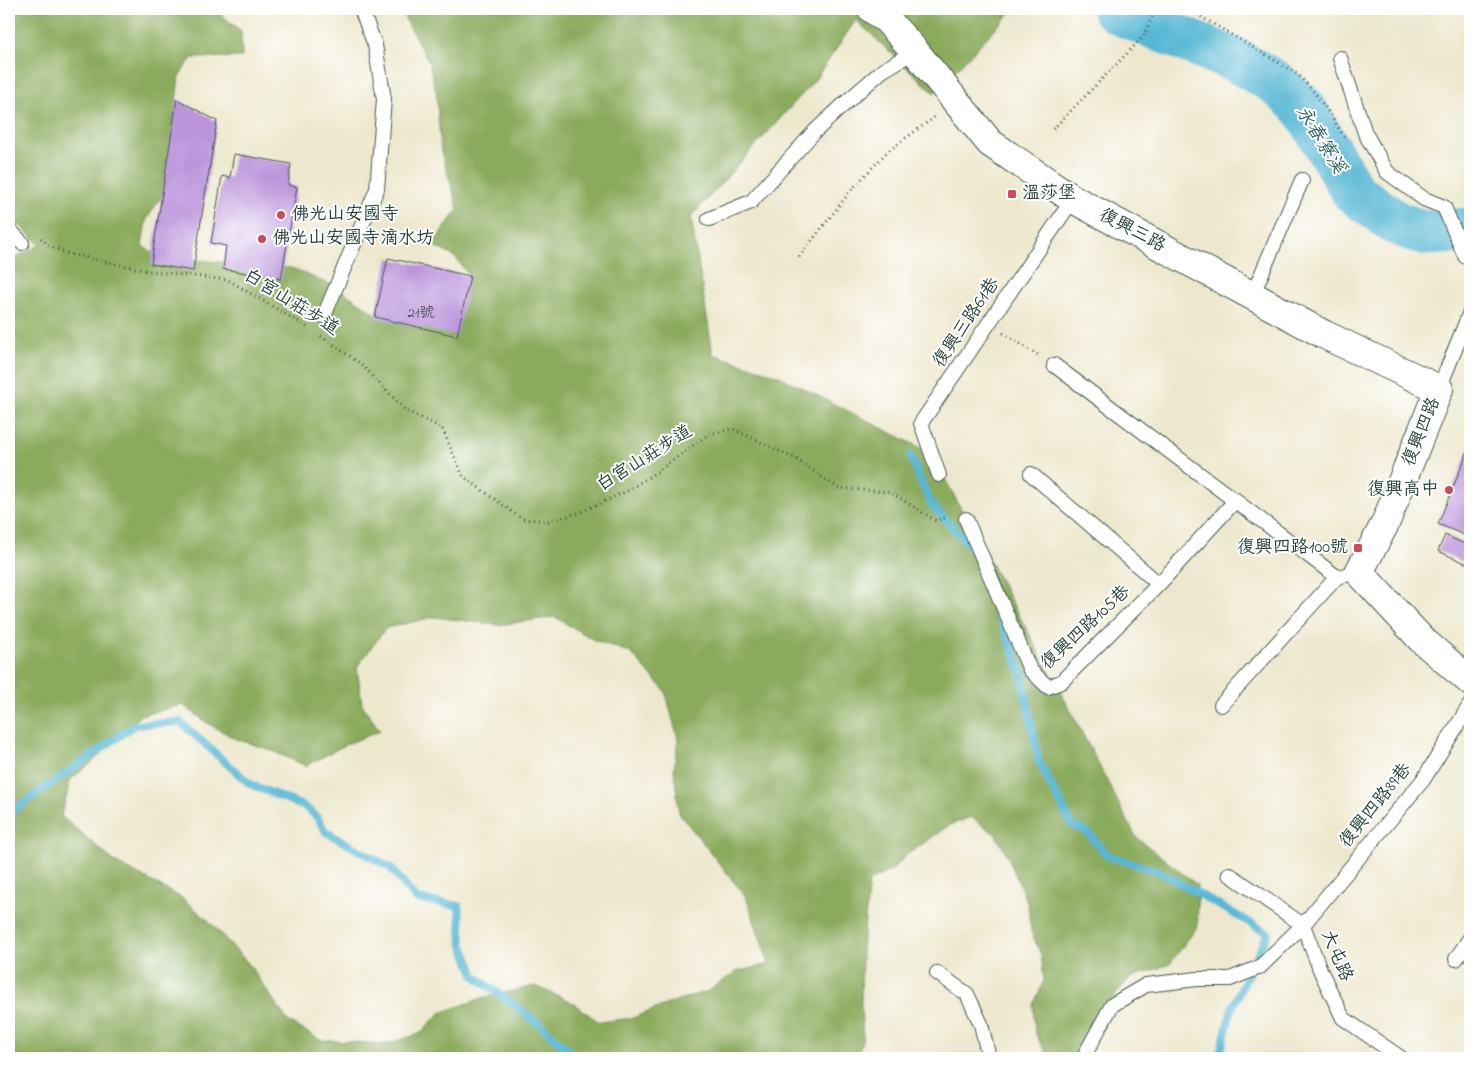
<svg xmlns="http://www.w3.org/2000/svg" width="1479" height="1067" font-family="'Indie Flower','LXGW WenKai TC',sans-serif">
<rect width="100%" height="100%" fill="#fff"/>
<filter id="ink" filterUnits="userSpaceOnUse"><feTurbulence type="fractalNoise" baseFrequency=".02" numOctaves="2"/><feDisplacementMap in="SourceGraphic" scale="10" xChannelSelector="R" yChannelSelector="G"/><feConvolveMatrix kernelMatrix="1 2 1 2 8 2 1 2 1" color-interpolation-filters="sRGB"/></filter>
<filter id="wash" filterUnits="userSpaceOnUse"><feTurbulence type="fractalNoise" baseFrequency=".0096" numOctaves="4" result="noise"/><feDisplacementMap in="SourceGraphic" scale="20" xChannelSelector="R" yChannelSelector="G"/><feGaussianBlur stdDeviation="1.12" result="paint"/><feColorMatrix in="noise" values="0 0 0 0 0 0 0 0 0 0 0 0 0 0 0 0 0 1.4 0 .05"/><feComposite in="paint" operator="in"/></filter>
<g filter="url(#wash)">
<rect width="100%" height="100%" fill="#ede8cd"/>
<path fill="#8aaa5c" stroke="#547448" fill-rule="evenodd" d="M9 9H214L241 31 242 57 192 58 179 76 176 103 180 127 175 187 159 200 146 221 142 246 160 257 291 268 338 288 376 314 398 323 420 326 463 301 470 277 455 257 432 245 458 209 441 151 436 91 429 63 400 9H1014L934 93 856 20 815 80 691 217 713 354 777 375 931 453 1073 715 1136 837 1197 885 1198 926 1170 964 1130 978 1117 993 1075 1058H1048L1035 1032 1033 1005 1044 981 1041 955 1031 931 1028 905 1008 857 995 834 971 817 948 826 907 855 892 870 869 881 862 950 861 1008 863 1036 858 1058H9V261L40 245 9 215ZM434 617 499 625 555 617 594 640 631 653 665 691 678 739 674 770 679 813 746 897 769 964 736 972 708 991 675 1001 633 1018 599 1022 570 1001 535 986 485 997 440 1013 419 1034 386 1044 320 1040 288 1021 248 963 208 920 182 898 115 862 61 816 71 779 90 764 141 715 183 705 207 723 236 739 268 749 306 766 347 744 380 731 362 704 357 667 386 628Z"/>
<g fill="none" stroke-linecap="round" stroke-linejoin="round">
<path stroke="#56b7d4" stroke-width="8" d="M910 456 931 504 974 550
M997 610 1021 671 1039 762 1072 825 1087 832 1108 856 1160 872 1268 933 1232 1008 1219 1058
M9 808 11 812 135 725 180 722 250 784 305 807 317 817 326 832 391 868 416 899 459 906 462 943 475 976 543 1027 577 1058"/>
<path stroke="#56b7d4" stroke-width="45" d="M1114 9 1122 14 1235 60 1275 82 1304 108 1354 193 1396 223 1424 233 1470 230"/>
</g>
<g id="blocks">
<path fill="#bb94dc" d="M177 99 217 121 193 271 151 264Z
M234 154 291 164 288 185 297 187 281 279 223 269 226 246 211 243 222 176 230 178Z
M388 258 470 276 457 336 375 317Z
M1470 446V565L1438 551 1445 535 1465 544 1469 537 1438 524Z"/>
</g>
</g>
<g filter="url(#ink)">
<use href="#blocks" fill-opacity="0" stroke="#3e574b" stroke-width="1"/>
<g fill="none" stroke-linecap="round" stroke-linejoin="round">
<defs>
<path id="lane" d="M1340 58 1365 133 1387 172 1424 199 1444 207 1465 256 1470 260
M709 219 751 202 814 132 851 98 882 71 915 51
M9 229 22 243
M1252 296 1302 180
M324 316 377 189 384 99 375 45 361 9
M1054 365 1337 577
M1439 389 1470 312
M1031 474 1159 584
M939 475 921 423 1073 199
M966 519 1030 670 1048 687 1061 682 1159 584 1236 500
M1221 705 1337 577 1346 575
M1229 874 1303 925 1321 972 1343 1018 1401 1058
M1456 959 1470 938
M937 973 967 994 981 1024 989 1058
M1083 1058 1112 1005 1146 985 1197 979H1230L1260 967 1303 925 1423 780 1470 705"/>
<path id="street" d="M872 9 887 20 915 51 990 143 1073 199 1325 335 1439 389 1385 524 1359 572 1422 640 1470 681"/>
</defs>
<use href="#lane" stroke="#3e574b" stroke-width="16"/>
<use href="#street" stroke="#3e574b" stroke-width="30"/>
<path stroke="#3e574b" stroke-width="3" stroke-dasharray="1 4" stroke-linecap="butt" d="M1188 9 1293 71C1316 90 1329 113 1345 138
M1053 129 1143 37 1156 9
M41 238 48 245 69 254 149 271 228 280 307 327
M799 257 853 188 888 151 936 116
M1003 333 1038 355
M321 336 361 364 405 410 442 428 463 476 522 519 549 521 579 513 627 491 658 471 709 434 733 429 796 459 838 488 890 492 936 521 947 517"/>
<use href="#lane" stroke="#fff" stroke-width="14"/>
<use href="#street" stroke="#fff" stroke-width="28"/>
</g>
</g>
<g fill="#d1495b" stroke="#fff" stroke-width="2">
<rect x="1007" y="189" width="10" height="10" rx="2.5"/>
<circle cx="281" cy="215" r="5"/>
<circle cx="262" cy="239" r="5"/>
<circle cx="1449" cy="490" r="5"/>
<rect x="1353" y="543" width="10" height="10" rx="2.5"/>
</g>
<g text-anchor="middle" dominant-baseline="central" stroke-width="4" stroke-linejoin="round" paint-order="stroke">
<g font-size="15" fill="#46535e">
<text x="421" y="313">21號</text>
</g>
<g font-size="18" fill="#1f3d34" stroke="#fff" text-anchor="start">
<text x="1022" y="194">溫莎堡</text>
<text x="291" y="215">佛光山安國寺</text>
<text x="272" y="239">佛光山安國寺滴水坊</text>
<text x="1439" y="490" text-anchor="end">復興高中</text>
<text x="1348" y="548" text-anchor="end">復興四路100號</text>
</g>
<g font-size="18" fill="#1f3d34" stroke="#fff">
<text transform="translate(1132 231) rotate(28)">復興三路</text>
<text transform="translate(291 303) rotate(32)">白宮山莊步道</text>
<text transform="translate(967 323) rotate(-56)">復興三路61巷</text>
<text transform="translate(1422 432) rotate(-68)">復興四路</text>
<text transform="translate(645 459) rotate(-32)">白宮山莊步道</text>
<text transform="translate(1086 628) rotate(-43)">復興四路105巷</text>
<text transform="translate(1376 806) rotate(-51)">復興四路89巷</text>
<text transform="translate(1336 956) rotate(67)">大屯路</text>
</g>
<g font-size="19" font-style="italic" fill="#306264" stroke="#fff">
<text transform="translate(1320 140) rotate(58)">永春寮溪</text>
</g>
</g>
<rect width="1479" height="1067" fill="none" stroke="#fff" stroke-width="30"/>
</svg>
